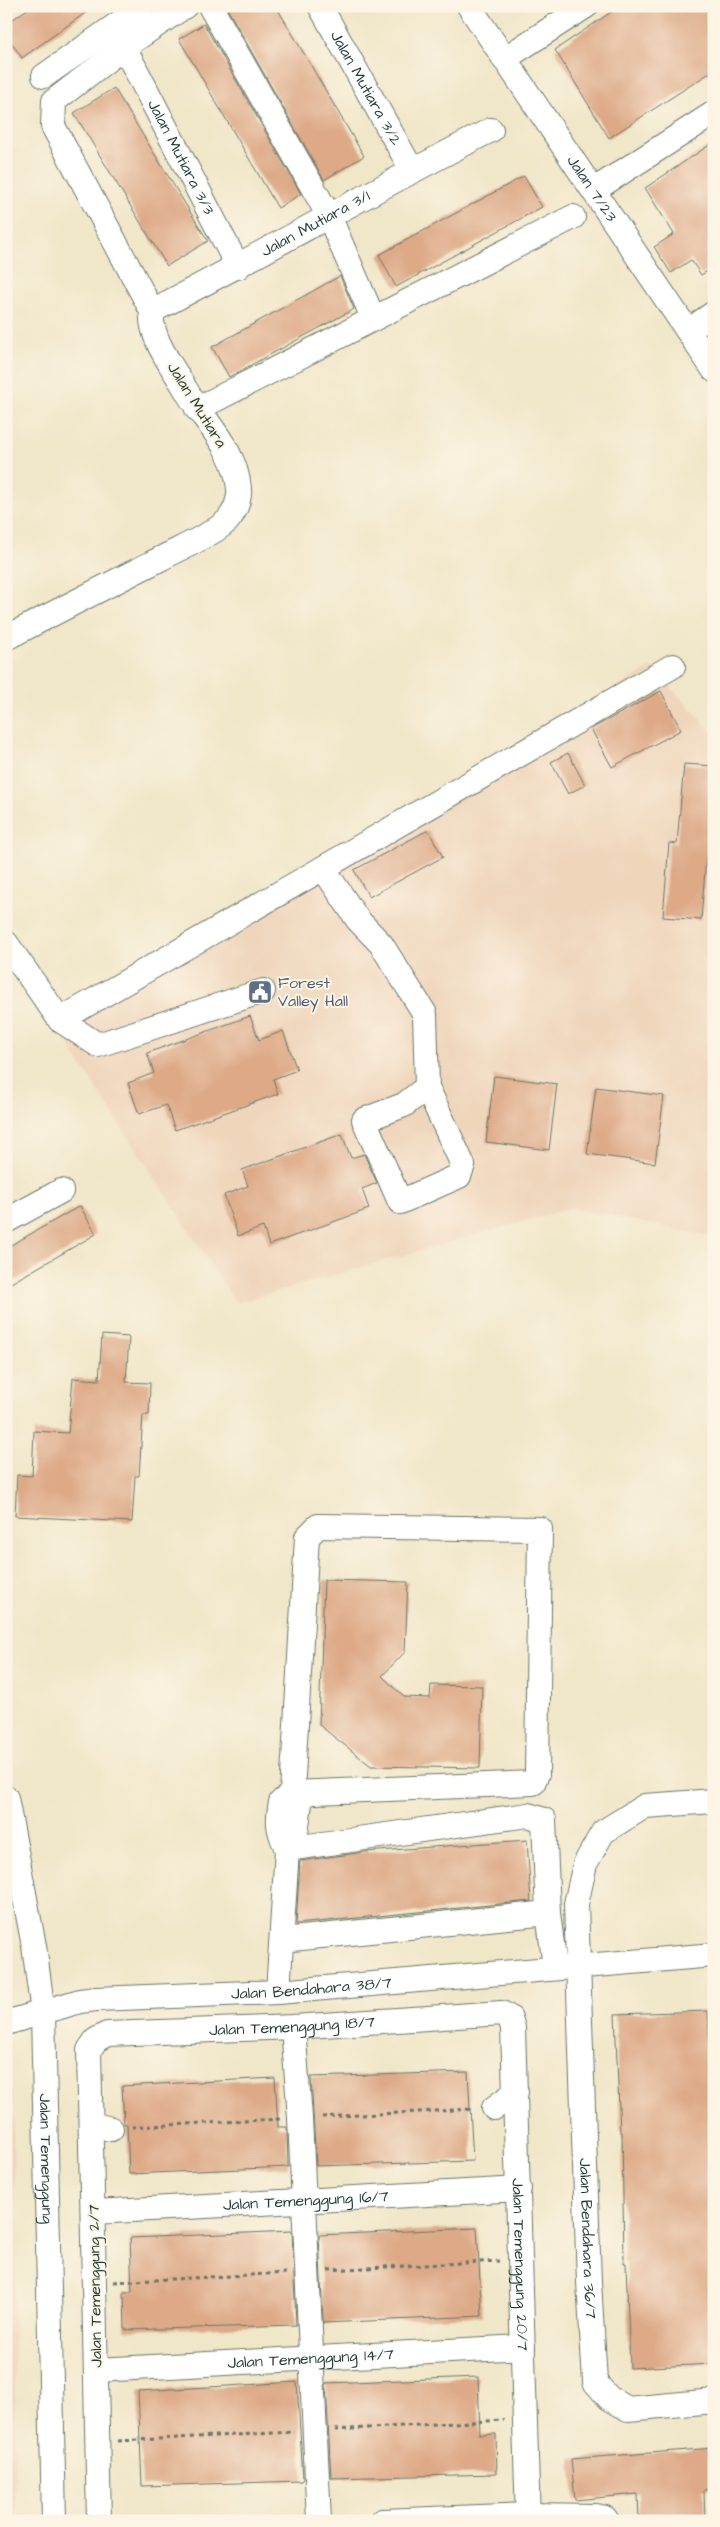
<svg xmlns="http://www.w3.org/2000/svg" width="720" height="2527" font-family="'Architects Daughter',sans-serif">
<rect width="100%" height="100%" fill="#fcf5e5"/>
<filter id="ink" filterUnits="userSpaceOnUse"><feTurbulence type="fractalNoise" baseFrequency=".02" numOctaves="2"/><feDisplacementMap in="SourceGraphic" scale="10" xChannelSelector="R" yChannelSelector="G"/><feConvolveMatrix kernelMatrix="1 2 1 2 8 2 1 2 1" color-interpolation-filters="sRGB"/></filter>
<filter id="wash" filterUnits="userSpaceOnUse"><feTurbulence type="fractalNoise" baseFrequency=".0096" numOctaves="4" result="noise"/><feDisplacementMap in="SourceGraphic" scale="20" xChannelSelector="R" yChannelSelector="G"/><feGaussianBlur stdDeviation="1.12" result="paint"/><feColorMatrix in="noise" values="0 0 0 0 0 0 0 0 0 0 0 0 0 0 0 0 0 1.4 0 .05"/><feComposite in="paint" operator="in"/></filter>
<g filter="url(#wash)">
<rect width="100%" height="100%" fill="#f0e6c8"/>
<path fill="#efd6bb" d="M652 667 714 734V1237L571 1208 236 1303 48 1014Z
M6 2088 13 2092 15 2521H6Z"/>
<g id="blocks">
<path fill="#dda986" d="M32 6H95L22 58 6 35V24Z
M234 6H276L364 156 324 180 228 10Z
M620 6H714V70L609 138 555 50Z
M204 24 301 194 278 208 179 39Z
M114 88 208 241 167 266 74 113Z
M714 142V267L701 275 691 260 671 273 654 247 674 234 645 188Z
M524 176 542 207 396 287 379 255Z
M340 276 354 309 229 377 212 347Z
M661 691 681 730 612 767 591 729Z
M568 753 585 785 568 794 551 762Z
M684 764 714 766V859L706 858 701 920 663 917 669 843 677 844Z
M428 830 443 857 369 897 354 870Z
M250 1016 259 1040 283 1031 297 1070 273 1079 278 1094 175 1130 166 1105 139 1114 128 1083 154 1073 147 1053Z
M494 1076 557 1084 549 1150 486 1142Z
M596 1087 664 1096 655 1163 587 1154Z
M342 1134 351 1158 364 1154 377 1183 362 1189 369 1209 269 1245 263 1227 238 1236 224 1195 248 1186 242 1170Z
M80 1206 96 1234 6 1286V1248Z
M102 1335 129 1337 126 1382 150 1383 149 1415H143L139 1476H135L132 1522 15 1516 17 1475 32 1476 34 1431 68 1433 73 1378 99 1380Z
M324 1580 408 1582 405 1652 382 1676 404 1697 430 1698 431 1685 482 1686 480 1768 371 1766 319 1725Z
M527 1840 531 1901 296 1924 300 1861 365 1852Z
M708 2011 714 2145V2364L630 2368 626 2263H624L622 2132H620L615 2014Z
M468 2072 473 2161 316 2166 311 2077Z
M275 2078 278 2127H287L288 2167 129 2174 127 2124H124L122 2086Z
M477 2228 482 2316 323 2323 319 2235Z
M292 2231 296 2325 125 2330 124 2292H132L130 2238Z
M478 2377 480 2435 496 2434 497 2474 331 2478 326 2383Z
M297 2382 303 2479 301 2481 142 2486 138 2391Z
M714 2448V2489L704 2490 705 2521H639L638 2494 575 2500 571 2459Z"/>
</g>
</g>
<g filter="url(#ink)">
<use href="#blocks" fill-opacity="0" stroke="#687868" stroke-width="1"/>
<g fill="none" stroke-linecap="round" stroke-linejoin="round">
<defs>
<g id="minor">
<path d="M210 6 329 216 373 318"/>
<path id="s1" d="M320 6 412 170"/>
<path id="s2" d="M469 6 714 370"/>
<path id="s3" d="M124 47 238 267"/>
<path d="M504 59 586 6"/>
<path d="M44 76 143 6"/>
<path d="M594 190 714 113"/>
<path d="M152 311 53 126 54 101 124 47 185 6"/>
<path d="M688 331 714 313"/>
<path d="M197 409 573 217"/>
<path id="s4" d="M6 638C58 611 110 584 162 558 179 549 216 533 228 520 235 512 240 499 239 489 236 449 204 422 186 390 173 367 149 338 152 311 266 252 377 188 491 130"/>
<path d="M323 868 358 920 381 944 425 1014 427 1087 463 1165 459 1176 400 1202 364 1120 404 1105 427 1087"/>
<path d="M6 943 60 1020 98 1045 263 991"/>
<path d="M60 1020 673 666"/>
<path d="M6 1221 61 1191"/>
<path d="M318 1526 540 1529 537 1774 533 1783 292 1793 307 1537Z"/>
<path id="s5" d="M6 1798 34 1946 43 2013 54 2521"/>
<path id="s6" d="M714 1801 645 1806 603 1832 585 1864 576 1904 589 2282 595 2382 609 2398 628 2409 714 2401"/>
<path d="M287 1849 528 1815 544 1820 548 1913 555 1967"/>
<path d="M282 1940 548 1913"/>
<path d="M278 1992 287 1849 296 1833 300 1803 292 1793 281 1802C277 1822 278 1830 287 1849"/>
<path id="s7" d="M6 2023 80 2001 96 1999 278 1992 714 1955"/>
<path d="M293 2027 300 2118 319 2521"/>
<path d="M494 2108 516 2092"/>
<path d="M91 2124 111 2129"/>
<path id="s8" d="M94 2212 519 2189"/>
<path id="s9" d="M97 2370 523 2347"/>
<path id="s10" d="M99 2521 89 2050 96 2040 107 2034 293 2027 502 2013 510 2018 513 2028 528 2521"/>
<path d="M382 2521 528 2515 595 2516 605 2518 607 2521"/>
</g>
</defs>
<use href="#minor" stroke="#687868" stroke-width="26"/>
<path stroke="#687868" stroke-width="3" stroke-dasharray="4 4" stroke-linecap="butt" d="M322 2117 473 2109
M132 2127 280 2119
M328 2270 499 2261
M114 2282 287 2273
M335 2430 504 2420
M118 2441 294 2432"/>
<use href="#minor" stroke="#fff" stroke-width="24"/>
</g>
</g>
<defs>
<symbol id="civic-square" viewBox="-11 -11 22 22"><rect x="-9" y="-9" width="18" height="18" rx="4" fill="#5c6f8a" stroke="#fcf5e5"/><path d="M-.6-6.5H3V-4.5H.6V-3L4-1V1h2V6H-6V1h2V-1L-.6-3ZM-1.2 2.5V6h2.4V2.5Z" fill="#fff"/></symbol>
</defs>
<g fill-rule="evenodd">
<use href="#civic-square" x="246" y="978" width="28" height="28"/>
</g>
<g text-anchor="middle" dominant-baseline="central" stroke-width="4" stroke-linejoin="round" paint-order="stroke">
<g font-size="16" fill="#1f3d34" stroke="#fcf5e5">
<text stroke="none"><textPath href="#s1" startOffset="94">Jalan Mutiara 3/2</textPath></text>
<text stroke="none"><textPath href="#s3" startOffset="124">Jalan Mutiara 3/3</textPath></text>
<text stroke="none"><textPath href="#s2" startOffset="220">Jalan 7/23</textPath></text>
<text stroke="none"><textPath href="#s4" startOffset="672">Jalan Mutiara 3/1</textPath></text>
<text transform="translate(197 405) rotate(58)">Jalan Mutiara</text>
<text stroke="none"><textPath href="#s7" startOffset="309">Jalan Bendahara 38/7</textPath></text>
<text stroke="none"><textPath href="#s10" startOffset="681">Jalan Temenggung 18/7</textPath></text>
<text stroke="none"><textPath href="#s5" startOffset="364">Jalan Temenggung</textPath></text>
<text stroke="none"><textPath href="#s8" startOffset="212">Jalan Temenggung 16/7</textPath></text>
<text stroke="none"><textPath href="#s6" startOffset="531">Jalan Bendahara 36/7</textPath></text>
<text stroke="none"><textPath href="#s10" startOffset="1148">Jalan Temenggung 20/7</textPath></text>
<text transform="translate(95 2286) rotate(-91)">Jalan Temenggung 2/7</text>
<text stroke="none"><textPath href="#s9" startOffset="214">Jalan Temenggung 14/7</textPath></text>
</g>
<g font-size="16" fill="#4e5e75" stroke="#fcf5e5" text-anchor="start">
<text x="278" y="983">Forest<tspan x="278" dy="18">Valley Hall</tspan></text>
</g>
</g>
<rect width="720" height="2527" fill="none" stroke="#fcf5e5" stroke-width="25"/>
</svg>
